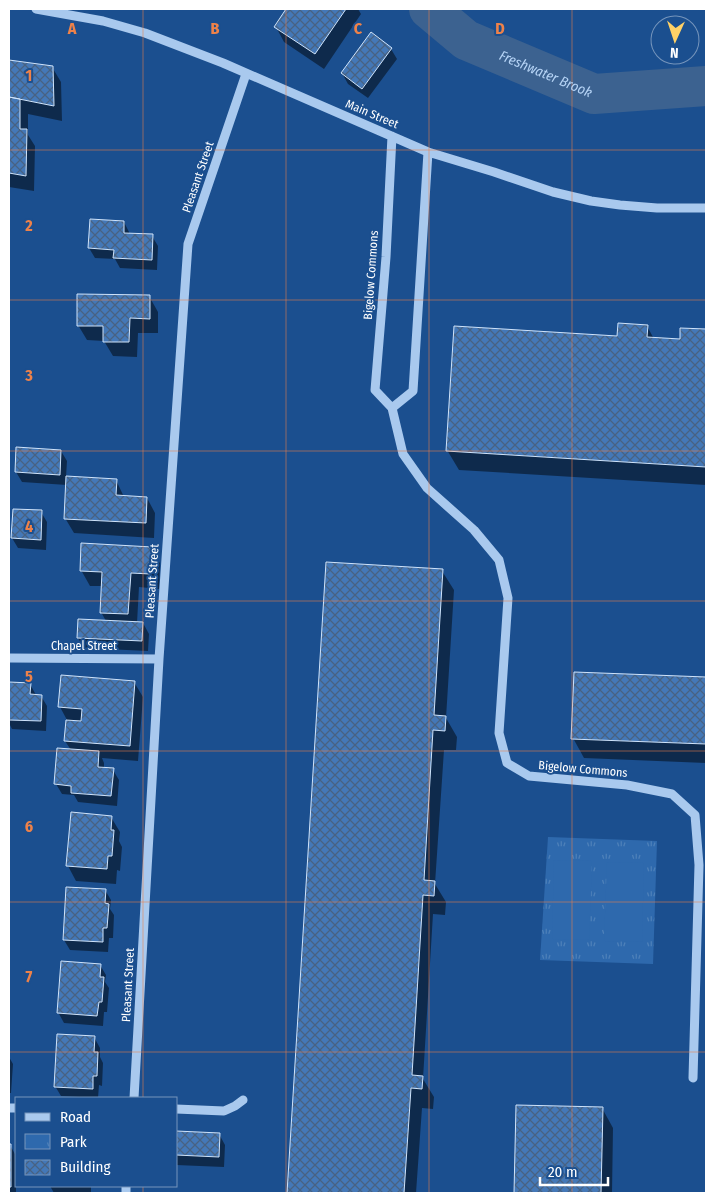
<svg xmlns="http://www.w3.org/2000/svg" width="715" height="1202" font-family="'Fira Sans Condensed',sans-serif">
<defs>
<pattern id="park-tufts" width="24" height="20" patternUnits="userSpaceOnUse" patternTransform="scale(1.25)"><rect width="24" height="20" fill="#2e69ad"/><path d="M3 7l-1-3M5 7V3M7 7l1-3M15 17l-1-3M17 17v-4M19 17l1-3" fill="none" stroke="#4d80b9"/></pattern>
<pattern id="building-cross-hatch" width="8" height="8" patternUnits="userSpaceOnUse" patternTransform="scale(1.25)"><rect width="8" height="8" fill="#4478b7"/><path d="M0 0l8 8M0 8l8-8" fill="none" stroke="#486282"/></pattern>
</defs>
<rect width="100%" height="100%" fill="#1b4f8f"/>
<path fill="url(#park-tufts)" d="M548 837 657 841 653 964 540 960Z"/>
<path fill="#2e69ad" d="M554 860 592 861 589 940 552 939Z
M607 862 644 863 642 942 604 941Z"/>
<path fill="#0007" d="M288 9H358L361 14 324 69 284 42 276 27Z
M372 34 391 49 397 59 368 98 348 84 342 73Z
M9 61 52 67 61 82 62 121 28 114V135L35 146 34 191 9 187Z
M124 222 129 232V234L152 236 158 246 157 270 120 268 115 259 95 258 89 248Z
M149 296 158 312V333H138L137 357 113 356 104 341 87 340 78 325Z
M647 326 654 339 681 340 682 329 706 330V485L459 470 447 450 619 337Z
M61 451 67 461 66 477 116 480 124 497 147 498 155 513 154 538 74 533 65 518 67 485 22 482 16 472Z
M41 512 47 522 46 550 18 548 12 538Z
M151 548 160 563 159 589 139 587 137 623H143L149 634 148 651 84 648 78 638 106 621 101 612 102 586H90L81 570Z
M327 564 442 571 454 590 446 718 457 737 456 750H444L435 884 446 902 445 915 433 914 423 1079 434 1097 433 1109 422 1108 416 1193H289Z
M575 673 706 678V763L584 758 573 738Z
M134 682 143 697 138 761 102 758 104 763V769L113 770 119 780 117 806 78 802 74 795 62 794 56 784 71 750 65 741 67 720 60 707Z
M9 684H30L36 695 41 696 47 706 46 731 12 729 9 723Z
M111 817 120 832 119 841 122 847 120 871 117 870 116 884 76 881 68 866Z
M105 890 111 900 110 909 114 915 113 938H109L108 952 70 950 64 940Z
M100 965 106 975 105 982 109 988 107 1012H104L103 1026 64 1023 58 1012Z
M94 1037 100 1048V1057L103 1063 102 1086 99 1085 98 1098 61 1096 55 1086Z
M9 1057 13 1064 11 1093H9Z
M518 1106 602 1108 613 1128 612 1193H516Z
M176 1132 219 1134 225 1145 224 1167 176 1165Z
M9 1145H10L16 1156V1193H9Z
M50 1186H91V1193H54Z"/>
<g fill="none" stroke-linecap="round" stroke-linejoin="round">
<path stroke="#3c6290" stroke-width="40" id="s1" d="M429 9 466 40 594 94 706 86"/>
</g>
<path fill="url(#building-cross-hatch)" stroke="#cfe3fa" d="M286 9H346L315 54 274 27Z
M371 32 392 48 362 89 341 73Z
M9 60 53 66 54 106 9 97Z
M9 97 20 99V129H27L26 176 9 173Z
M90 219 124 221V233L153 234 152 260 113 258 114 250 88 248Z
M77 294 150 295V319L130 318 129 342H103V326H77Z
M618 323 648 325 647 337 680 339V328L706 329V467L446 451 454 326 617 336Z
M16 447 61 450 60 475 15 472Z
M66 476 117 479 116 495 147 497 146 523 64 519Z
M13 509 42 510 41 540 11 538Z
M81 543 152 547 150 574 131 573 128 614 100 613 102 572 80 571Z
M326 562 443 569 434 715 446 716 445 731 433 730 424 880 435 881 434 896 423 895 412 1075 423 1076 422 1089 411 1088 404 1193H287Z
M78 619 143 622 142 641 77 638Z
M574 672 706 677V744L571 739Z
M61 675 135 681 130 746 64 741 66 720 81 721 82 709 58 707Z
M9 682 31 683 30 694 42 695 41 721 9 720Z
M57 748 99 751 98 767 114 768 111 796 71 793V786L54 784Z
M71 812 112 816 111 830H114L112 856H108L107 869 66 866Z
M66 887 106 889 105 903 109 904 107 928H103V942L63 940Z
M61 961 101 964 100 977H104L102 1002H99L97 1016 57 1013Z
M57 1034 95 1036 94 1052H98L97 1076H93V1089L54 1087Z
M516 1105 603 1107 601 1193H514Z
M176 1131 220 1133 219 1157 176 1155Z
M9 1144H11V1187H9Z"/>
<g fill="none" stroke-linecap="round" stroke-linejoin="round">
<path stroke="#a9c9ee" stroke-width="9" d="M36 9 103 21 145 33 223 63 428 152 494 172 553 192 591 201 620 205 657 208H706
M392 136 386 257 375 390 392 408 403 454 427 488 474 530 499 560 508 598 499 733 507 763 529 776 627 785 672 794 695 815 699 865 693 1078
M392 408 413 391 428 152
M9 658 159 659
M134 1098 159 659 188 244 246 74
M9 1108H16
M176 1109 224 1111 235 1106 243 1100
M126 1193V1186"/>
</g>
<path fill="none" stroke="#ee8249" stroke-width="1" stroke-opacity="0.55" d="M143 9V1098M286 9V1193M429 9V1193M572 9V1193M9 150H706M9 300H706M9 451H706M9 601H706M9 751H706M9 902H706M9 1052H706M143 1186V1193"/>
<g text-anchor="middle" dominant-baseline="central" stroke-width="4" stroke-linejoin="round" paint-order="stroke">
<g font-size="12" fill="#fff" stroke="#1b4f8f">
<text transform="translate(372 114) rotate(23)">Main Street</text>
<text transform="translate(198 177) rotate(-71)">Pleasant Street</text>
<text transform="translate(371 275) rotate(-86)">Bigelow Commons</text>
<text transform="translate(152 581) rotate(-86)">Pleasant Street</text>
<text x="84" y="646">Chapel Street</text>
<text transform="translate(583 769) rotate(5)">Bigelow Commons</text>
<text transform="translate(128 985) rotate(-87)">Pleasant Street</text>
</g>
<g font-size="14" font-style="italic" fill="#b5d3f5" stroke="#1b4f8f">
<text stroke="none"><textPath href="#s1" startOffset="135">Freshwater Brook</textPath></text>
</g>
</g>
<g font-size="16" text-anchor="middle" font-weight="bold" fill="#ee8249" stroke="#1b4f8f" stroke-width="4" stroke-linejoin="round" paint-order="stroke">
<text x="72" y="34">A</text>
<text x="215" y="34">B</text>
<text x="358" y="34">C</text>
<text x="500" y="34">D</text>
<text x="29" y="81">1</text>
<text x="29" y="231">2</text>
<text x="29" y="381">3</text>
<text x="29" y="532">4</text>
<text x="29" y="682">5</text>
<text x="29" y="832">6</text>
<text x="29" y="982">7</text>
</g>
<rect width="715" height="1202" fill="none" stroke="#ffffff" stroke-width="20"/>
<rect x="15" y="1097" width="162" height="90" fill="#1b4f8f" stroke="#7695bc"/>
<rect x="25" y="1113" width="25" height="8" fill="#a9c9ee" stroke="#7695bc"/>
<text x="60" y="1122" font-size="15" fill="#ffffff">Road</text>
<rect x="25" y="1134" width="25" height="15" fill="url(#park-tufts)" stroke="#7695bc"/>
<text x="60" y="1147" font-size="15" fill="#ffffff">Park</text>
<rect x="25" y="1160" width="25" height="15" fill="url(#building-cross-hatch)" stroke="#7695bc"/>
<text x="60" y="1172" font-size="15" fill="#ffffff">Building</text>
<g transform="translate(675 40) rotate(183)"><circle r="24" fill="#1b4f8f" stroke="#7695bc"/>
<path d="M0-4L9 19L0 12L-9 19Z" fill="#ffd166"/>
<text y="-8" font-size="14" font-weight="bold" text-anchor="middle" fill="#ffffff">N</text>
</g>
<path d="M540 1177v8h68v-8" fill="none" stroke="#ffffff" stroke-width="2.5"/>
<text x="548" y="1177" font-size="15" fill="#ffffff" stroke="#1b4f8f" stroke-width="4" paint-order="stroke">20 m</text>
</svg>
